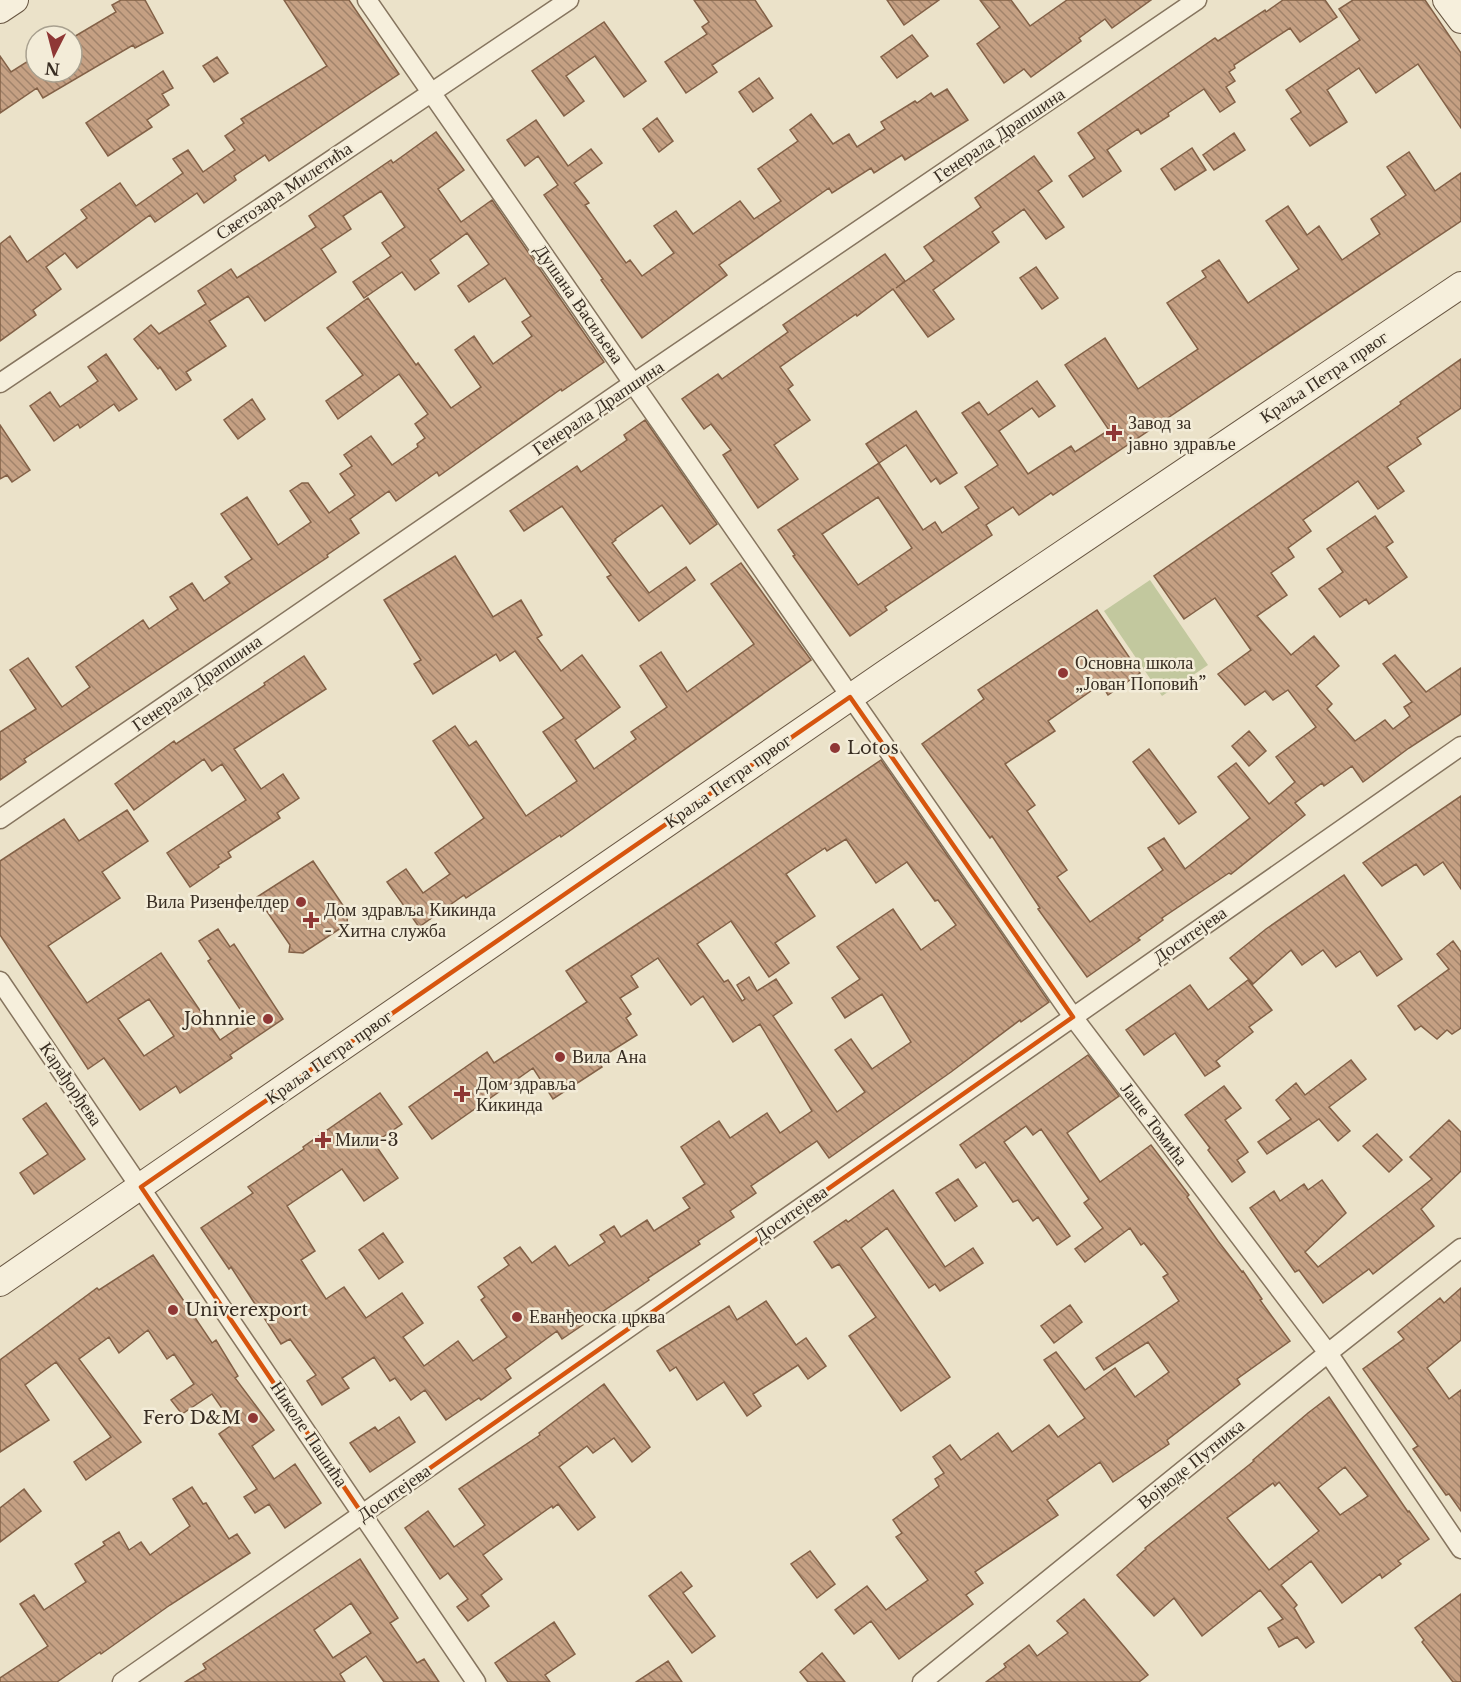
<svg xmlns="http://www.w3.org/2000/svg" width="1461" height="1682" font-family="'Libre Baskerville',serif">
<defs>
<pattern id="building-back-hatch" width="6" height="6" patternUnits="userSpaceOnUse" patternTransform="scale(1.5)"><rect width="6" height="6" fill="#c5a083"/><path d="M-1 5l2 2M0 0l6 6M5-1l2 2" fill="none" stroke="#a1836b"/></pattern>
</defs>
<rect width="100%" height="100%" fill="#ebe2c9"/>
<path fill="#c2c89e" d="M1150 580 1208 665 1162 696 1104 611Z"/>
<path fill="url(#building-back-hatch)" stroke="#836147" stroke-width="1.5" fill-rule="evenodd" d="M121 0H145L163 33 135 48 133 45 43 98 37 88 0 113V56L11 72 36 56V72H72V38L116 12 112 5Z
M284 0H349L399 74 269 161 265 155 234 176 236 180 204 203 197 193 155 222 150 215 77 268 65 253 46 267 61 289 33 310 36 315 0 341V244L10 236 27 262 87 218 81 210 120 183 136 206 183 173 173 159 188 150 203 172 235 150 225 136 244 123 241 119 327 66Z
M694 0H755L772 26 712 65 717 72 686 93 665 62 707 34 702 27 709 22Z
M887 0H939L904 25Z
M980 0H1011L1030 26 1067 0H1151L1112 28 1105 19 1079 38 1081 41 1031 77 1024 69 1004 83 977 44 1000 27Z
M1283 0H1325L1337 17 1300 42 1290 28 1234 65 1235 68 1229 72 1235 81 1226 87 1235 102 1220 112 1204 89 1168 113 1169 116 1141 134 1138 129 1107 150 1121 171 1083 197 1069 176 1095 158 1078 133 1215 38 1218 41 1265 10 1266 12Z
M1353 0H1425L1461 53V128L1418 64 1376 93 1359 68 1327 90 1347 122 1310 146 1291 119 1301 112 1286 90 1360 40 1339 9Z
M604 22 646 81 624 97 595 56 566 76 584 101 564 116 532 71Z
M912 35 928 56 897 78 881 57Z
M217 57 228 73 214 82 203 66Z
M163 71 173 88 162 94 169 105 147 120 152 127 108 156 86 123Z
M759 78 773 98 753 112 739 92Z
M947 89 968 120 905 160 902 155 874 173 871 168 832 193 829 188 719 265 727 275 642 338 601 280 603 279 544 195 558 185 538 156 525 166 507 140 536 120 568 166 591 149 602 163 574 183 589 203 585 205 626 263 630 260 642 276 674 253 654 226 676 211 693 234 740 201 754 219 781 201 758 169 798 141 790 130 811 114 833 144 849 134 857 147 885 129 881 122 915 101 917 103 931 93 934 97Z
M657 118 673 141 659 152 643 129Z
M436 132 464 170 438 189 461 222 492 200 604 362 562 391 561 389 439 476 437 472 396 501 389 491 350 519 359 533 327 555 328 557 24 759 26 762 0 780V732L36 709 10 670 28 658 62 707 90 687 76 667 143 620 149 629 178 609 170 597 192 583 204 601 230 583 225 577 252 559 221 514 247 497 278 545 311 522 290 491 302 483H308L329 513 355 495 340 474 352 466 344 455 371 436 392 465 418 447 417 444 425 438 415 424 428 414 399 374 338 419 326 401 363 375 327 328 368 298 416 365 418 363 451 408 481 387 455 350 474 336 493 364 532 336 522 322 531 316 505 278 469 302 458 286 489 264 467 233 430 260 439 273 415 290 402 272 364 298 353 282 391 256 382 243 405 227 381 191 343 216 351 229 321 249 336 272 265 321 248 296 209 321 226 346 186 372 191 380 176 390 160 367 158 369 134 339 151 325 159 334 206 304 198 291 231 269 237 278 316 227 309 216 391 160 393 163Z
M1234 133 1245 150 1214 170 1203 155Z
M1192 148 1206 170 1175 190 1161 169Z
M1409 152 1435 191 1461 173V221L1053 495 1051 493 1019 515 1013 507 986 525 992 535 885 607 887 610 850 636 793 556 795 555 778 530 879 463 923 530 935 522 942 533 979 508 965 487 998 465 962 413 979 402 988 415 1037 381 1055 406 1039 417 1032 408 999 431 1028 474 1071 446 1075 452 1109 430 1065 365 1105 338 1138 389 1198 349 1167 303 1206 277 1202 271 1219 260 1248 303 1299 269 1266 221 1288 206 1307 235 1319 226 1342 260 1380 234 1371 219 1406 195 1387 167ZM878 497 912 548 858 585 822 534Z
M1034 156 1052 181 1038 191 1064 227 1046 239 1024 209 992 232 999 242 933 290 954 319 928 337 893 289 857 316 856 314 780 367 793 385 788 389 810 420 774 445 798 479 758 508 723 455 731 450 711 424 704 429 682 399 718 374 722 379 788 332 783 325 885 254 905 281 896 288 934 261 924 247 981 207 975 198Z
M1036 267 1058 298 1042 309 1020 278Z
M106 354 137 399 119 411 114 404 80 428 78 424 54 441 30 406 50 392 60 407 98 381 88 367Z
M1461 359V408L1417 438 1421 444 1387 467 1404 491 1378 509 1358 481 1303 520 1311 531 1288 548 1294 557 1271 573 1287 595 1257 616 1291 655 1314 636 1339 666 1316 686 1332 704 1327 709 1355 741 1385 720 1393 729 1410 716 1404 707 1412 702 1383 664 1395 655 1426 692 1461 668V714L1409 748 1363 782 1352 766 1324 786 1322 783 1295 803 1305 815 1231 874 1229 873 1162 918 1163 920 1138 938 1140 940 1087 977 1038 909 1040 908 992 836 990 838 922 744 984 699 978 690 1097 610 1140 673 1108 695 1101 684 1048 721 1055 731 1005 764 1035 805 1027 811 1067 870 1057 877 1090 922 1163 870 1148 848 1164 838 1185 869 1250 818 1218 777 1236 763 1269 804 1295 782 1276 757 1316 727 1288 690 1273 700 1265 691 1245 705 1218 674 1251 650 1215 598 1184 619 1154 576 1401 404 1400 402Z
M252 399 265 419 238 439 224 420Z
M916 411 957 473 940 484 936 478 931 482 906 445 879 463 866 444Z
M645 420 717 524 690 544 662 505 615 539 616 540 612 543 649 593 686 567 695 580 639 621 607 577 611 575 562 506 524 531 510 511 577 466 581 472 627 440 624 435Z
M0 425 30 470 12 482 7 475 0 479Z
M1375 516 1393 542 1386 547 1407 577 1369 604 1366 599 1340 617 1319 589 1343 572 1327 549Z
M455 556 493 617 521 600 542 635 537 638 561 671 582 655 620 707 575 740 594 769 636 739 631 732 667 707 640 666 661 652 687 692 754 644 711 584 741 563 811 660 561 837 560 835 466 898 464 895 419 927 387 882 406 869 423 893 450 874 435 853 484 818 433 741 455 726 469 746 476 741 526 816 577 781 543 732 564 718 515 651 500 661 496 654 433 694 414 664 421 660 384 600Z
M304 656 326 689 234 749 261 789 283 774 299 798 277 813 280 818 228 852 231 857 218 865 219 867 190 887 167 853 246 800 222 764 212 771 204 759 134 810 115 784 174 741 176 744 265 685 264 683Z
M1249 731 1266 751 1249 766 1232 746Z
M1149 749 1196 812 1179 824 1133 762Z
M881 760 1049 1002 1021 1022 1020 1020 951 1072 829 1158 817 1141 751 1186 756 1193 730 1211 734 1217 698 1241 700 1244 648 1278 649 1280 562 1339 557 1331 505 1369 511 1378 481 1400 479 1398 446 1420 425 1390 411 1400 395 1378 390 1381 374 1357 342 1378 349 1388 322 1405 307 1381 316 1375 290 1339 281 1344 231 1267 229 1269 201 1228 253 1193 248 1187 304 1149 303 1147 380 1093 402 1124 374 1143 398 1178 364 1201 342 1169 287 1206 315 1251 301 1260 326 1299 344 1287 366 1318 402 1293 423 1323 403 1337 424 1366 458 1341 473 1361 507 1337 481 1300 485 1297 478 1287 509 1265 504 1258 520 1247 532 1263 555 1246 569 1266 605 1242 600 1235 614 1226 621 1237 647 1220 654 1231 690 1208 683 1198 705 1184 681 1147 719 1121 730 1138 767 1113 780 1133 812 1111 760 1024 733 1042 703 996 691 1005 658 958 631 976 638 987 620 998 631 1014 626 1018 637 1035 597 1060 602 1067 553 1099 533 1068 432 1139 409 1107 487 1052 494 1063 587 1002 566 971 704 880ZM846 839 876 883 907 862 935 901 938 900 956 925 921 950 893 909 837 947 860 979 832 998 845 1018 882 994 911 1042 872 1069 851 1039 835 1050 865 1092 837 1112 773 1016 792 1003 776 979 757 991 749 977 737 985 745 999 742 1001 728 980 724 982 697 944 731 921 769 977 789 963 775 943 815 916 786 874 825 848 827 851Z
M1461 796V889L1443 862 1424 875 1416 864 1382 886 1363 863Z
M127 810 148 841 102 872 120 898 48 946 87 1003 161 953 220 1040 248 1021 208 961 211 959 199 941 218 929 230 947 234 944 283 1019 230 1055 232 1058 180 1093 176 1086 140 1110 104 1058 88 1069 0 935V861L64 819 79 841ZM149 999 174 1036 144 1056 118 1019Z
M313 861 344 907 348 908 347 924 303 953 289 952 290 945 257 897Z
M1344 875 1402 959 1377 976 1360 951 1336 967 1323 950 1302 965 1291 950 1253 984 1230 958 1266 929Z
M1453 941 1461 952V1028L1452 1034 1447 1030 1437 1039 1421 1026 1415 1030 1398 1006 1449 969 1437 954Z
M1248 980 1272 1010 1249 1027 1253 1032 1216 1061 1220 1066 1205 1076 1175 1033 1144 1055 1126 1030 1190 985 1208 1010Z
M1088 1055 1119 1096 1067 1133 1100 1182 1151 1145 1189 1195 1187 1197 1218 1241 1242 1272 1243 1271 1262 1299 1260 1300 1290 1341 1237 1379 1240 1384 1167 1440 1169 1444 1113 1482 1100 1462 1047 1500 1058 1515 975 1572 983 1583 966 1595 973 1604 899 1659 871 1621 854 1634 835 1610 867 1586 886 1610 928 1580 896 1537 902 1533 893 1520 939 1486 935 1479 944 1473 933 1457 950 1445 961 1460 998 1433 1012 1452 1049 1425 1058 1437 1085 1418 1044 1360 1056 1352 1085 1390 1115 1368 1135 1397 1169 1372 1148 1342 1104 1370 1096 1358 1179 1301 1163 1277 1168 1274 1144 1243 1141 1245 1130 1228 1085 1262 1075 1249 1103 1228 1084 1203 1089 1199 1041 1129 1033 1135 1026 1126 1004 1142 1070 1236 1057 1245 1038 1217 1033 1221 1018 1200 1013 1202 985 1162 976 1168 960 1145Z
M1351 1060 1366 1079 1329 1107 1350 1131 1338 1141 1319 1119 1267 1154 1258 1142 1291 1119 1276 1100 1296 1083 1305 1095Z
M1224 1086 1241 1108 1225 1120 1248 1152 1237 1160 1245 1172 1232 1182 1208 1150 1210 1148 1185 1115Z
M46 1103 85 1159 34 1194 20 1173 48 1154 23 1119Z
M1449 1120 1461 1132V1171L1421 1209 1434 1226 1373 1274 1369 1269 1323 1303 1299 1270 1295 1272 1250 1208 1274 1191 1280 1201 1304 1184 1308 1190 1322 1180 1346 1213 1305 1252 1318 1267 1432 1179 1410 1157Z
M1377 1134 1402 1160 1389 1172 1363 1146Z
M958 1179 977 1206 955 1221 936 1193Z
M893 1190 945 1267 973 1248 983 1263 940 1291 935 1284 929 1288 887 1228 861 1248 950 1377 901 1411 849 1336 876 1317 839 1264 832 1268 814 1242 846 1220 848 1222Z
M383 1233 403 1262 379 1279 359 1250Z
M153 1255 212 1343 216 1340 238 1376 235 1378 274 1430 252 1446 274 1479 295 1464 321 1503 285 1528 269 1504 255 1513 244 1497 257 1489 219 1434 233 1424 212 1394 182 1414 171 1400 194 1384 174 1354 167 1359 148 1330 119 1353 109 1337 79 1359 141 1442 86 1480 74 1462 111 1437 56 1362 25 1385 49 1420 0 1452V1360L97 1288 99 1290Z
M1461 1288V1340L1427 1368 1449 1399 1461 1390V1511L1449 1494 1446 1495 1413 1449 1418 1446 1363 1369 1404 1339 1398 1332 1440 1298 1444 1303Z
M766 1301 796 1345 806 1338 826 1366 808 1379 798 1365 775 1380 753 1394 761 1406 747 1416 724 1382 697 1400 676 1367 670 1371 657 1351 729 1306 737 1320Z
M1070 1305 1082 1322 1054 1343 1041 1326Z
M604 1384 650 1447 632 1462 614 1438 593 1453 587 1446 559 1467 595 1517 578 1530 558 1504 553 1508 552 1506 483 1555 502 1579 481 1595 489 1606 468 1621 457 1607 468 1599 448 1573 440 1579 405 1528 428 1511 454 1547 485 1525 459 1489 540 1435 539 1433Z
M1329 1397 1408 1512 1409 1511 1429 1539 1398 1561 1401 1564 1382 1578 1380 1574 1342 1603 1311 1561 1281 1585 1297 1605 1294 1608 1314 1642 1306 1648 1297 1637 1279 1647 1268 1628 1283 1619 1260 1590 1202 1636 1174 1598 1154 1616 1117 1575 1146 1549 1145 1548 1254 1461 1253 1460 1308 1413ZM1345 1467 1368 1496 1340 1515 1318 1488ZM1279 1482 1319 1531 1269 1570 1227 1518 1273 1483 1275 1486Z
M399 1417 415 1442 370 1472 350 1443 375 1427 378 1431Z
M192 1487 203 1504 206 1503 229 1539 237 1534 250 1553 170 1605 101 1654 100 1652 57 1682H0V1678L48 1646 20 1604 34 1595 44 1610 86 1582 75 1564 105 1545 103 1542 119 1532 129 1550 141 1542 150 1555 190 1526 173 1499Z
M24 1489 41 1511 0 1542V1508Z
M810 1551 835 1584 817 1598 791 1564Z
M360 1559 398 1618 390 1623 417 1663 424 1659 439 1682H384L366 1656 340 1674 345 1682H185L206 1669 203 1664ZM351 1603 371 1633 333 1658 314 1630Z
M681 1572 692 1586 683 1593 715 1636 692 1653 649 1596Z
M1461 1594V1682H1453L1422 1642 1424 1640 1415 1628Z
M1084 1599 1148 1675 1139 1682H986L1006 1667 1004 1664 1029 1645 1037 1656 1068 1633 1057 1621Z
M554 1622 575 1654 545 1675 550 1682H508L495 1663Z
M822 1653 845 1682H808L800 1672Z
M668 1661 682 1682H636Z"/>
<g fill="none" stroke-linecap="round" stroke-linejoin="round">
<defs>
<path id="street" d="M367 0 1073 1017 1328 1353 1461 1549
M0 383 569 0
M0 819 622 391 1197 0
M0 981 476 1682
M122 1682 1461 746
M922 1682 1328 1353 1461 1248"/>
<path id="secondary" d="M1446 0 1461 20
M0 10 15 0
M0 1283 887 672 1461 285"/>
</defs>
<use href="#street" stroke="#86755f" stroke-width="21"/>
<use href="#secondary" stroke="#685642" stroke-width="28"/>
<use href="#street" stroke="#f6efdc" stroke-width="18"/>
<use href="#secondary" stroke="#f6efdc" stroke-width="26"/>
</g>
<path fill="none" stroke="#d6550e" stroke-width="4.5" stroke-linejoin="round" d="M850 697 1073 1017 363 1515 141 1187Z"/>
<g fill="#8f3735" stroke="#f3ecd8" stroke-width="2">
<path d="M1111 424h6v6h6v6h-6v6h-6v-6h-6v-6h6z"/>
<circle cx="1063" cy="673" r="6"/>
<circle cx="835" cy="748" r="6"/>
<circle cx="301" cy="902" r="6"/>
<path d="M308 911h6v6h6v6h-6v6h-6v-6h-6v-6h6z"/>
<circle cx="268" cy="1019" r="6"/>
<circle cx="560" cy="1057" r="6"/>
<path d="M459 1085h6v6h6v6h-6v6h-6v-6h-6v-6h6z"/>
<path d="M320 1131h6v6h6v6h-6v6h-6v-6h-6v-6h6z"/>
<circle cx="173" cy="1310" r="6"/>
<circle cx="517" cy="1317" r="6"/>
<circle cx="253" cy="1418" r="6"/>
</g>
<g text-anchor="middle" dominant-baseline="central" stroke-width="5" stroke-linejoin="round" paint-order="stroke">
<g font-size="18" fill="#382d22" stroke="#f3ecd8">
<text transform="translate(999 135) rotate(-34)">Генерала Драпшина</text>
<text transform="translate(284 191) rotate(-34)">Светозара Милетића</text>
<text transform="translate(579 304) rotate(55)">Душана Васиљева</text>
<text transform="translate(1324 377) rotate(-34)">Краља Петра првог</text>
<text transform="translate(598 408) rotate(-34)">Генерала Драпшина</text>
<text transform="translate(197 683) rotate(-35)">Генерала Драпшина</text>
<text transform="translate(728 781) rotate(-35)">Краља Петра првог</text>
<text transform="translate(1190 935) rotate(-35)">Доситејева</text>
<text transform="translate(329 1057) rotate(-35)">Краља Петра првог</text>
<text transform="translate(71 1084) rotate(56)">Карађорђева</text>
<text transform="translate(1154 1124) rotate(53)">Јаше Томића</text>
<text transform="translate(791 1214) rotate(-35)">Доситејева</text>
<text transform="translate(309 1434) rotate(56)">Николе Пашића</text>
<text transform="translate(1191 1464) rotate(-39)">Војводе Путника</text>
<text transform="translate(394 1493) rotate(-35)">Доситејева</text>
</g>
<g font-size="18" fill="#382d22" stroke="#f3ecd8" text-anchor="start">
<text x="1128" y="423">Завод за<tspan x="1128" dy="21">јавно здравље</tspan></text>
<text x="1075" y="663">Основна школа<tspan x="1075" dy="21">„Јован Поповић”</tspan></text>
<text x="847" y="748">Lotos</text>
<text x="289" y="902" text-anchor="end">Вила Ризенфелдер</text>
<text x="324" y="910">Дом здравља Кикинда<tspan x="324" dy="21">- Хитна служба</tspan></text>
<text x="256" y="1019" text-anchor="end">Johnnie</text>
<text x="572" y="1057">Вила Ана</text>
<text x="476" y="1084">Дом здравља<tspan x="476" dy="21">Кикинда</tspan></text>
<text x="335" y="1140">Мили-3</text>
<text x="185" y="1310">Univerexport</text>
<text x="529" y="1317">Еванђеоска црква</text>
<text x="241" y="1418" text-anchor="end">Fero D&amp;M</text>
</g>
</g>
<g transform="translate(54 54) rotate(186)"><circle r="28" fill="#f3ecd8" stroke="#a8a08f" stroke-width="1.5"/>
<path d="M0-4.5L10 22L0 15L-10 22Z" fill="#8f3735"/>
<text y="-9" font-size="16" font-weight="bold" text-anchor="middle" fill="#382d22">N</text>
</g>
</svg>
